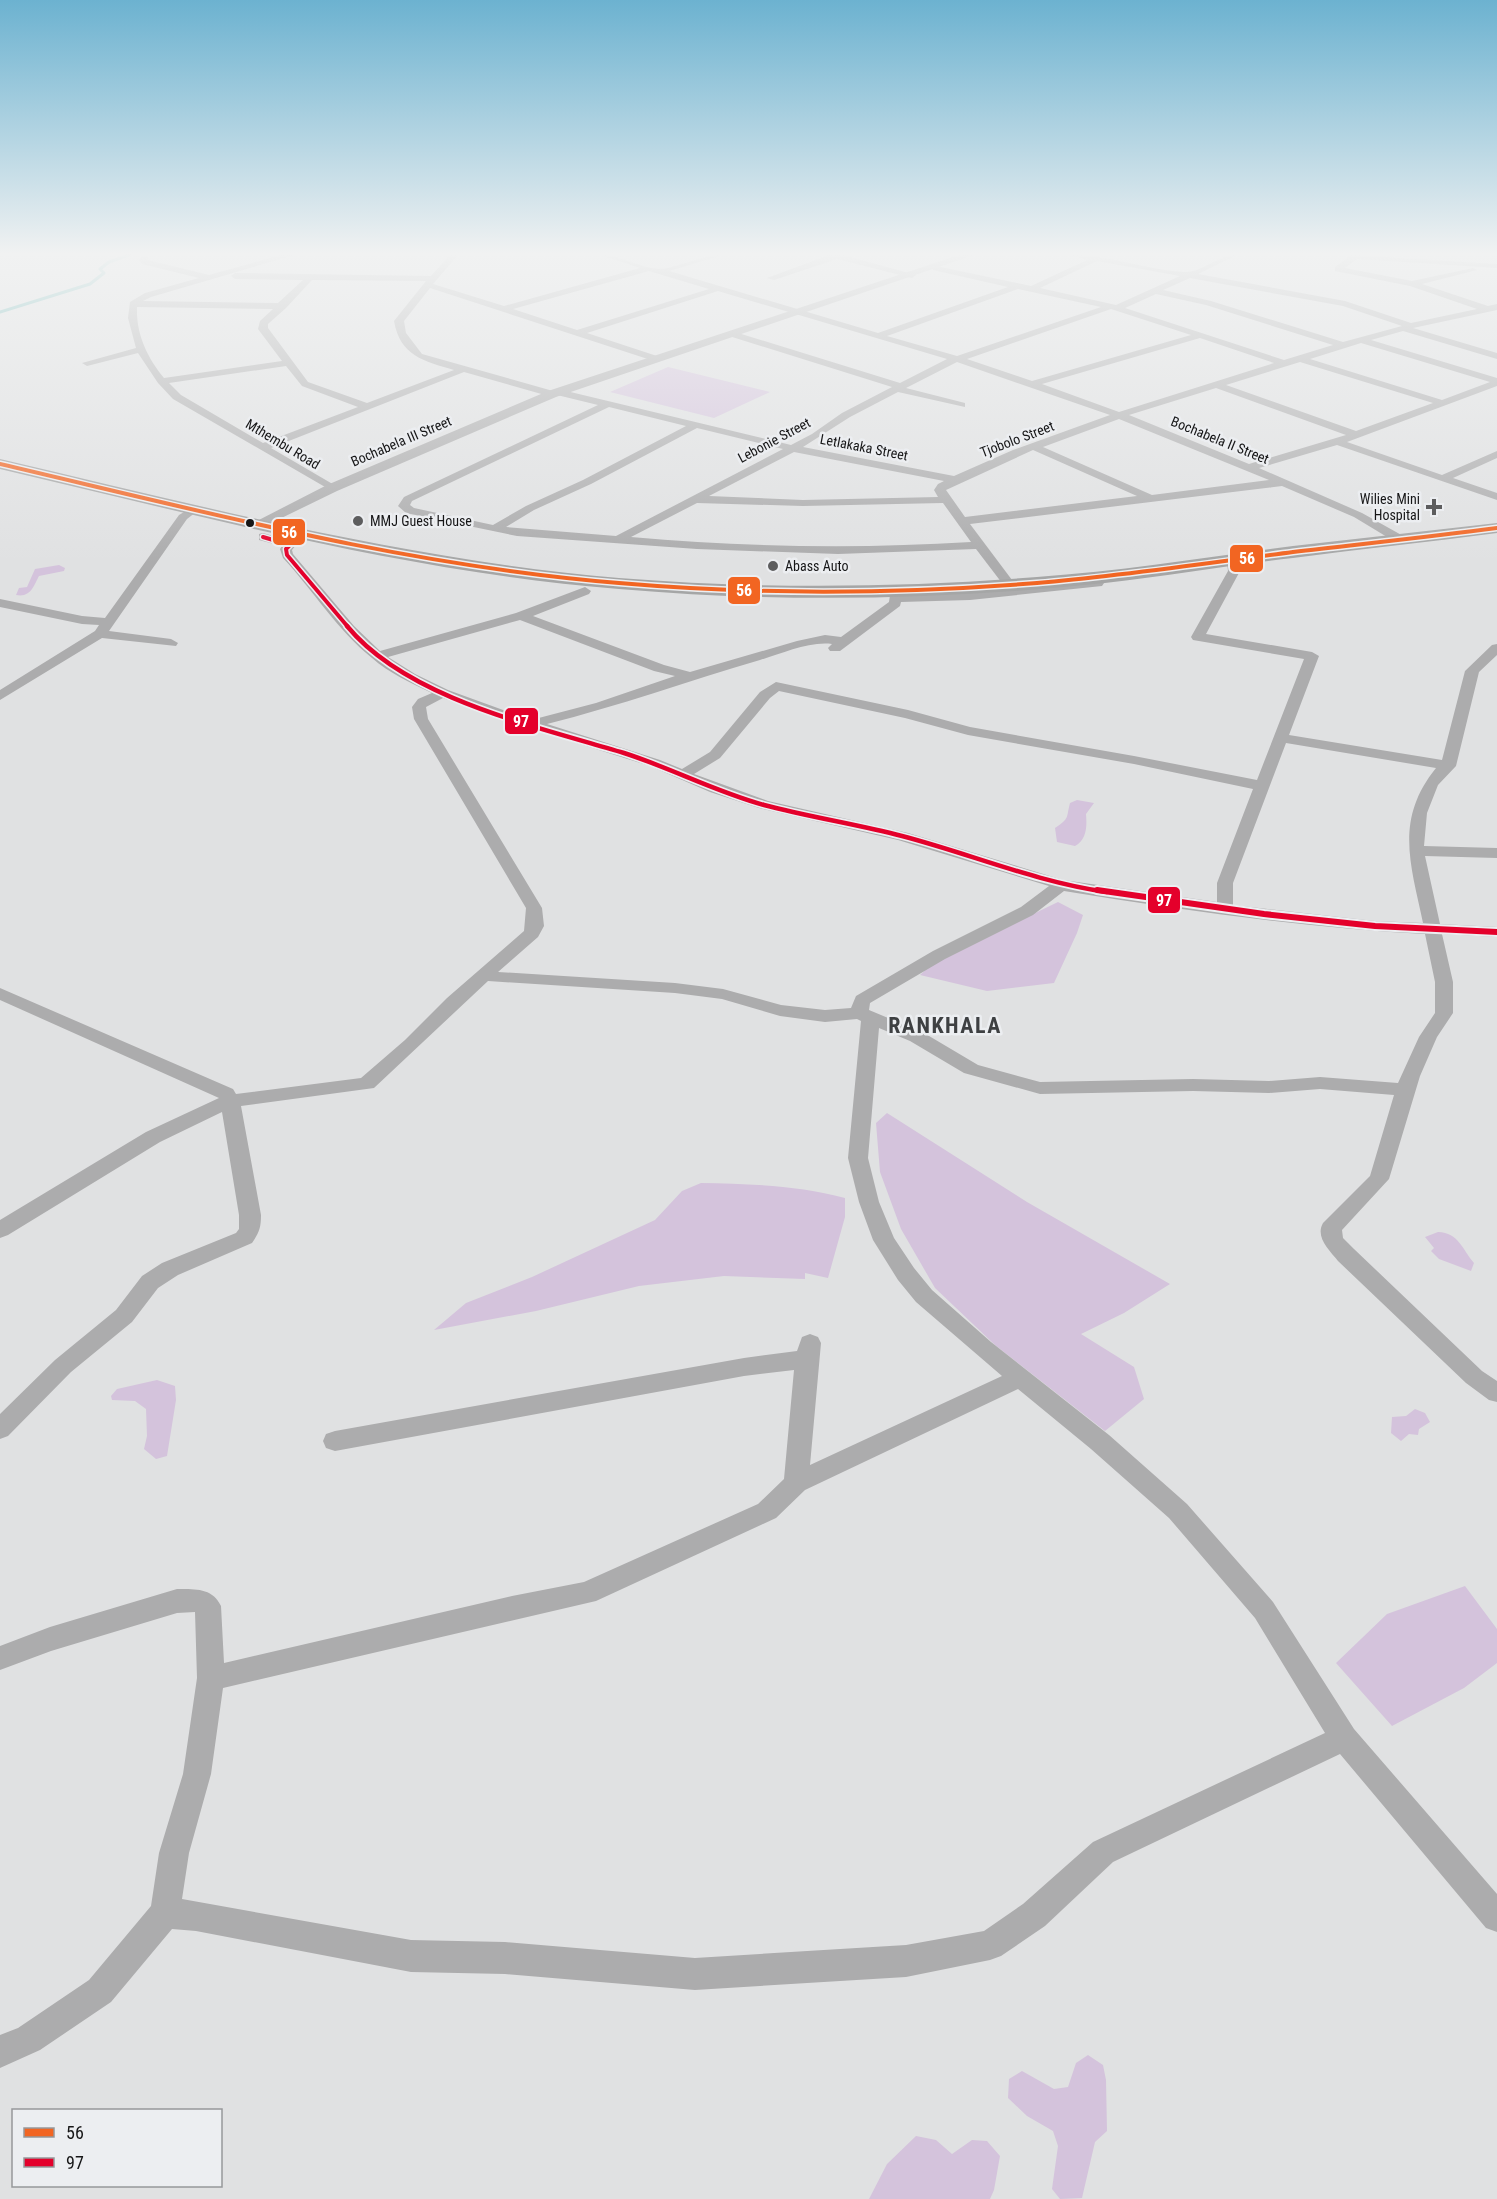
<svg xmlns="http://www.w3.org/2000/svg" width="1497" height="2199" font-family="'Roboto Condensed',sans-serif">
<rect width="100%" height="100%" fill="#e0e1e2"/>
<path fill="#d4c3dc" d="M668 367 770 392 714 418 610 392Z
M59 565 65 568 64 571 39 576C34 585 31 598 16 595L19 588 27 587 35 569Z
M1077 800 1094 803 1086 814C1087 826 1087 839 1075 846L1057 842 1055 828C1070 818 1066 818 1070 803Z
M1058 902 1083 915 1077 933 1054 983 987 991 920 975 935 961Z
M887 1113 1027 1202 1170 1284 1124 1313 1081 1334 1134 1367 1144 1399 1105 1431 995 1345 935 1288 901 1229 880 1172 876 1123Z
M701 1183C749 1184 798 1185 845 1198V1217L828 1278 805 1273V1279L724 1276 639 1286 536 1311 434 1330 466 1303 532 1277 655 1220 682 1191Z
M1438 1232C1459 1233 1462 1249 1474 1263L1471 1271 1439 1259 1431 1251 1434 1248 1425 1237Z
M157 1380 175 1386 176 1400 167 1456 156 1459 144 1449 147 1436 146 1409 135 1401 112 1400 111 1396 117 1389Z
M1415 1409 1425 1413 1430 1422 1419 1429 1418 1435 1409 1434 1401 1441 1391 1433 1392 1417 1406 1416Z
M1465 1586 1497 1629V1663L1464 1688 1392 1726 1336 1663 1387 1614Z
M1088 2055 1103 2065 1106 2080 1107 2131 1095 2142 1082 2198 1060 2199 1052 2189 1058 2146 1053 2131 1027 2116 1008 2098 1009 2079 1022 2071 1054 2089 1068 2087 1076 2063Z
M916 2136 936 2140 952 2154 972 2140 987 2141 1000 2156 994 2190 990 2199H869L887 2164Z"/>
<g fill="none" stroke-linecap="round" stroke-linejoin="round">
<path stroke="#53aeac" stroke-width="3" d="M0 312 90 284 104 273 100 269 109 262 129 255"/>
<path fill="#acacad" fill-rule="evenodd" d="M281 255H294L151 297 143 301 278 303 303 280 235 279 231 276 235 273 431 276 450 255H458L433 284 504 306 640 268 600 255C621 255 640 268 659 269 675 269 701 255 723 255L669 271 878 333 1008 287 933 270V266H936L1031 286 1087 260 1071 255C1110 255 1146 270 1185 272 1201 273 1218 255 1237 255L1198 274 1345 301 1411 323 1477 309 1410 286 1335 271V267L1351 255 1497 264V268L1357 259 1345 268 1412 281 1473 268 1477 270 1422 284 1488 306 1497 304V310L1413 328 1497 353V359L1403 331 1371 340 1497 378V386L1347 442 1442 475 1497 451V458L1453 478 1497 493V500L1337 445 1259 468 1362 513 1405 537V543H1397L1354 517 1282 486 970 524 1015 584 1009 588 1005 587 976 549 838 554 697 549 517 536 406 513 398 506 404 497 598 405 557 395 552 397 464 372 271 448 336 486 338 488 332 491 173 399 158 383 138 353 87 366 82 363 136 348 128 318 130 302 145 293 199 278 142 264 139 260 142 256H148V260L209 275ZM1097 261 1180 276 1116 305 1040 288ZM649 271 709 289 577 330 513 309ZM1190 278 1343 306 1402 326 1343 342 1211 301 1163 290ZM312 280 426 281 394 321C400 356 424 361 454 370L367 403 308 382 268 328V324L286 308ZM430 288 657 362 660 361V357L587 333 718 291 947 359 900 383 735 332H729V336L892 387 842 413 812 434 791 445 558 389 553 391 422 354 406 333 404 321ZM1018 289 1101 307 957 356 887 336ZM1156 294 1206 305 1333 345 1284 360 1125 308ZM137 307 273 309 260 321 258 329 282 361 164 378C147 357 136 334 137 307ZM1111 309 1191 335 1032 381 967 359ZM1200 338 1274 363 1119 412 1042 384ZM1361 343 1490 382 1442 400 1310 359ZM957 362 1110 415 1013 450 954 476 803 447 850 417 898 392 965 407V403L906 388ZM1300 362 1433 403 1356 431 1226 385ZM286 366 302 386 358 407 263 443 181 395 169 383ZM1216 388 1346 435 1249 464 1129 415ZM609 407 686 426 583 480 526 506 493 525 414 508 410 505 412 501ZM1119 419 1269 480 1152 495 1043 447ZM697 428 783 449 616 536 506 527 534 510 591 484ZM1033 450 1137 496 965 517 946 490ZM794 452 944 481 938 484 934 490 938 497 803 500 709 496ZM697 503 803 506 943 503 971 542C858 549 744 547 631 537Z
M829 255H843L916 275 912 278 837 259 774 280 767 278Z
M194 506 200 509 187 519 109 631 171 639 178 643 176 646 102 638 0 700V690L95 631 99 625 82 624 0 607V599L82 616 105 618 179 515Z
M263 533 294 542 296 545 292 550 293 554 354 626 380 651 516 613 585 587 591 591 589 594 533 616 664 665 690 672 797 641 825 635 841 637 889 602 890 595 895 594 970 592 1083 581 1094 580 1098 574 1102 573 1108 577 1102 586 970 600 901 602 900 606 840 651H830L828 648 832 644C809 641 781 654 760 660 688 681 619 706 547 724L660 760 682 769 710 752 760 692 776 682 908 710 970 727 1134 756 1257 780 1304 659 1193 640 1191 637 1228 571 1227 562 1233 558 1239 562 1240 571 1206 634 1312 652 1319 656 1289 735 1442 760 1465 671 1492 645 1497 644V655L1479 672 1456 766 1438 785 1427 813 1424 846 1497 848V858L1425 856 1440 924 1497 927V937L1442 934 1453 982V1013L1437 1037 1420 1076 1389 1179 1342 1230 1343 1238 1354 1249 1482 1371 1497 1381V1402L1489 1400 1466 1383 1338 1261C1329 1250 1315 1237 1323 1223L1370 1176 1394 1095 1320 1089 1269 1093 1193 1091 1040 1094 964 1073 910 1041 879 1028 868 1158 879 1202 894 1238 914 1268 932 1290 991 1342 1109 1435 1187 1504 1273 1602 1354 1729 1497 1894V1932L1486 1928 1340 1754 1113 1862 1045 1926 1001 1956 990 1960 906 1977 695 1990 505 1974 411 1972 196 1931 172 1929 111 2002 40 2050 0 2068V2035L18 2028 89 1980 151 1906 159 1853 183 1774 197 1678 195 1612 177 1613 51 1651 0 1670V1646L50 1627 177 1589C195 1589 213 1588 221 1606L224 1663 512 1596 584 1582 758 1504 784 1479 794 1370 744 1376 335 1451 326 1448 323 1441 326 1434 335 1431 744 1358 797 1351 802 1337 810 1334 818 1337 821 1343 810 1465 1002 1376 916 1302 898 1280 873 1240 859 1202 848 1158 861 1021 857 1019 825 1022 780 1016 722 999 675 993 488 981 374 1088 241 1106 261 1215C261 1228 259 1233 252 1243L178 1275 158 1288 132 1322 71 1372 8 1436 0 1439V1414L55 1360 116 1310 142 1276 162 1263 236 1233 239 1229V1215L222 1112 160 1142 8 1235 0 1238V1220L146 1132 219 1098 0 1000V988L233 1089 236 1094 361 1078 405 1040 447 998 524 931 526 908 414 719 412 707 418 699 432 693C411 683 389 673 372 658 337 630 313 590 283 558L280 549 282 546 259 540V534ZM520 620 654 671 675 676 596 703 531 720 448 690 415 674 388 657ZM779 691 905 718 968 735 1134 764 1253 789 1217 883V902L1063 880 908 833 768 801 694 774 720 758 770 698ZM443 698 494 717 650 766 710 792 759 808 898 840 1049 886 1021 907 933 951 856 996 851 1008 825 1010 781 1005 723 989 675 983 498 972 538 937 544 926 542 908 428 719 426 707ZM1286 743 1436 768C1394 820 1411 865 1423 923L1375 921 1233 905V883ZM1064 891C1183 910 1305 928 1425 934L1435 982V1013L1419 1037 1398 1083 1320 1077 1269 1081 1193 1079 1040 1082 978 1065 924 1033 869 1010 870 1003 945 959 1033 915ZM1018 1389 1091 1449 1169 1518 1255 1618 1325 1733 1093 1842 1023 1904 984 1931 906 1945 695 1958 505 1942 411 1940 182 1899 189 1853 211 1774 223 1688 596 1601 776 1518 805 1490Z"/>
<path fill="#acacad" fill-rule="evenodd" d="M959 255H974L556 397 337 491 263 527H253L251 524 327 485 548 391Z"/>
<path fill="#a5a6a6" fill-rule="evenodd" d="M0 459C205 507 408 560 619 578 758 589 898 588 1037 577 1123 571 1208 557 1293 546 1361 538 1429 531 1497 523V533C1429 542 1361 549 1293 558 1230 565 1168 576 1105 583 944 600 780 603 619 589 408 572 205 517 0 469Z"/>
<defs>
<path id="bus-1" d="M0 464C205 512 408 566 619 583 758 595 898 594 1037 583 1123 576 1208 563 1293 552 1361 544 1429 537 1497 528"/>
<path id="bus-2-far2" d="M263 537 290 545 286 549 287 555 348 627"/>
<path id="bus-2-far1" d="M347 626C407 699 536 726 624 753 671 768 716 792 764 805 809 817 856 824 902 836 971 854 1036 882 1107 892"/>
<path id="bus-2" d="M1097 890 1264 914 1375 926 1497 932"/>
</defs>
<use href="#bus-1" stroke="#eceef1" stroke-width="7"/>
<use href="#bus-2-far2" stroke="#eceef1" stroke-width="7"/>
<use href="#bus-2-far1" stroke="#eceef1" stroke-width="8"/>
<use href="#bus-2" stroke="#eceef1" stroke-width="10"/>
<use href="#bus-1" stroke="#f26522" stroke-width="4"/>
<use href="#bus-2-far2" stroke="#e4002b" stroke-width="4"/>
<use href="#bus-2-far1" stroke="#e4002b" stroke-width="4.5"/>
<use href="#bus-2" stroke="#e4002b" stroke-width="6"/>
</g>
<linearGradient id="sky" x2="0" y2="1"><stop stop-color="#6cb2d0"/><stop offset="0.45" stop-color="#f1f2f2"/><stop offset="1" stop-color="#f1f2f2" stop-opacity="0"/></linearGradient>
<rect width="1497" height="563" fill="url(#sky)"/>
<g fill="#5d5d5e" stroke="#eceef1" stroke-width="2">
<path d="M1431 498h6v6h6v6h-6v6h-6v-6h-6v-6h6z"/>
<circle cx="358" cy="521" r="6"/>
<circle cx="773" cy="566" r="6"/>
</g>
<circle fill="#161617" stroke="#eceef1" stroke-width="2" cx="250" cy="523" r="5"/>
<g text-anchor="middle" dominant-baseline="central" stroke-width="5" stroke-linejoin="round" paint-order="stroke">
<g font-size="14" fill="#161617" stroke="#eceef1">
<text transform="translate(1017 439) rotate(-21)">Tjobolo Street</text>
<text transform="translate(774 440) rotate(-28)">Lebonie Street</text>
<text transform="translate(1220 440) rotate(22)">Bochabela II Street</text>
<text transform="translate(401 441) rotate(-23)">Bochabela III Street</text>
<text transform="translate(283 444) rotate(31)">Mthembu Road</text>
<text transform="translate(864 447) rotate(11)">Letlakaka Street</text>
</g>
<g font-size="14" fill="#161617" stroke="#eceef1" text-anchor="start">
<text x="1420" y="499" text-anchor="end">Wilies Mini<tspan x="1420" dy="16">Hospital</tspan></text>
<text x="370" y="521">MMJ Guest House</text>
<text x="785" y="566">Abass Auto</text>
</g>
<g font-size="22" font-weight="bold" letter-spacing="1.5" fill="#3e4042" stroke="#eceef1">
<text x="945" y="1025">RANKHALA</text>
</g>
</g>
<g stroke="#eceef1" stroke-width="2">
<rect x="272" y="518" width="34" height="28" rx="6" fill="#f26522"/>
<rect x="1229" y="544" width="35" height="29" rx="6" fill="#f26522"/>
<rect x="727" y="576" width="34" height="29" rx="6" fill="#f26522"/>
<rect x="504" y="707" width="35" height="28" rx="6" fill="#e4002b"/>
<rect x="1147" y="886" width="34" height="28" rx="6" fill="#e4002b"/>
</g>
<g font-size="16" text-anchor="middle" font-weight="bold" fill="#fff">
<text x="289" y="538">56</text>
<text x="1247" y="564">56</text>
<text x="744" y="596">56</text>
<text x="521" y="727">97</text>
<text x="1164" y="906">97</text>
</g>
<rect x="12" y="2109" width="210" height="78" fill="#eceef1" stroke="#96989a" stroke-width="1.5"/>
<rect x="24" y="2128" width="30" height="9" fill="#f26522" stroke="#96989a" stroke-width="1.5"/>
<text x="66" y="2139" font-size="18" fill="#161617">56</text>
<rect x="24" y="2158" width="30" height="9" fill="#e4002b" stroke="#96989a" stroke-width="1.5"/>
<text x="66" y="2169" font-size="18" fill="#161617">97</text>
</svg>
